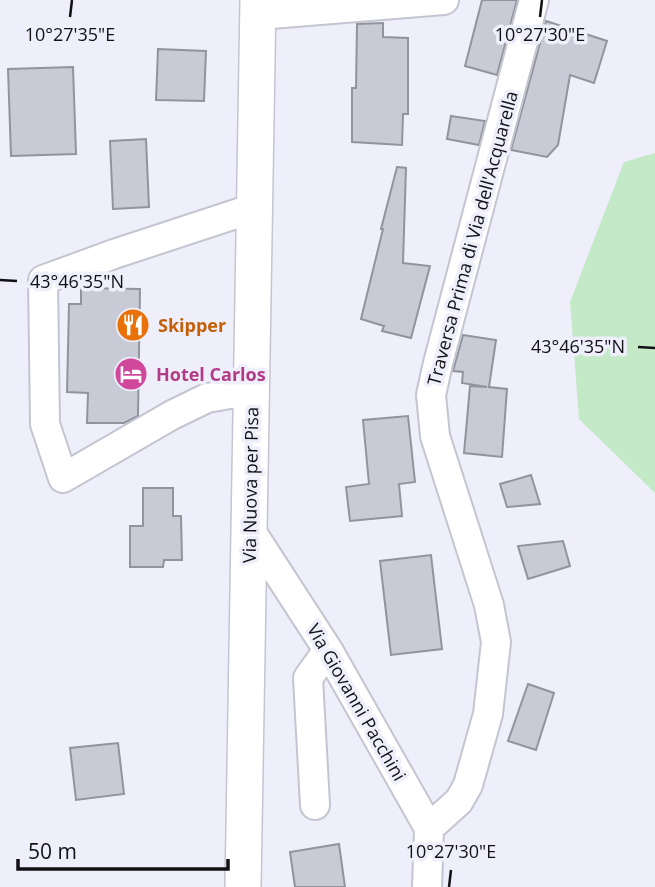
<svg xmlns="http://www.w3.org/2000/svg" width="655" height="887" font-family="'Open Sans',sans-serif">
<rect width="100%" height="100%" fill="#eeeffb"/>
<path fill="#c3e9c6" d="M655 153V493L579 419 570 302 624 162Z"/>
<path fill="#c8cad5" stroke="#91939d" stroke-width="2" d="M482 0H517L497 75 465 66Z
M546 21 607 41 594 83 570 75 558 145 547 157 511 150Z
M383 23V37L408 38V114H403L402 145 352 142V88H356L357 24Z
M158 49 206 51 204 101 156 100Z
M73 67 76 154 11 156 8 69Z
M451 116 485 121 479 145 447 139Z
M146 139 149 207 113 209 110 141Z
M397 167 406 168 403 263 430 266 411 338 382 331 384 326 361 319 383 229H381Z
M81 288 140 289 138 416 124 423H87L88 393 67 392 69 304H81Z
M463 335 496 340 489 387 507 389 502 457 464 453 470 386 487 387 462 383 463 372 453 371Z
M408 416 415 482 399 484 402 516 350 521 346 487 369 484 363 420Z
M531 475 540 504 507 507 500 484Z
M143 488H173V516H181L182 560H164L163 567H130V526H143Z
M563 541 570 566 528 579 518 546Z
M431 555 442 649 391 655 380 561Z
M528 684 554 693 536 750 508 741Z
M118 743 124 794 76 800 70 748Z
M339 844 345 887H295L290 852Z"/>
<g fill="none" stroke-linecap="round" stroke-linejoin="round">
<defs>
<path id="minor" d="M258 15 444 0
M251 393 230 394 207 398 172 415 63 478 45 424 43 280 114 254 254 208
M249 528 328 650 429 828 427 887
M315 805 308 678 328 650
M429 828 459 801 468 785 488 714 496 642 489 605 435 436 431 395 438 363 534 0"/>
<path id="major" d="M243 887 258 0"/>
</defs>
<use href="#minor" stroke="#c4c5d1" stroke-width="32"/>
<use href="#major" stroke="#c4c5d1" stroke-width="38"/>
<use href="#minor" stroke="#fff" stroke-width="28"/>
<use href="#major" stroke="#fff" stroke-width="35"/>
</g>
<path fill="none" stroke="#111115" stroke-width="2.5" d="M70 17 72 0M540 17 542 0M0 280 17 281M638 347 655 348M449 887 451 870"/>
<defs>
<symbol id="restaurant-disc" viewBox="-11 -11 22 22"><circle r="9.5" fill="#e8710a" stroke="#eeeffb"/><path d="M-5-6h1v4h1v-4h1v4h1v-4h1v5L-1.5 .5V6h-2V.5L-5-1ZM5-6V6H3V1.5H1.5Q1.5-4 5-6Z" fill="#fff"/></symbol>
<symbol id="hotel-disc" viewBox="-11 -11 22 22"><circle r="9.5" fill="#d1479c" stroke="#eeeffb"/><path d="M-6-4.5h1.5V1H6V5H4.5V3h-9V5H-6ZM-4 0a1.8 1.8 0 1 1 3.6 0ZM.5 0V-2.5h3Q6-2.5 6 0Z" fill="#fff"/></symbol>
</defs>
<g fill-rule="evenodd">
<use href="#restaurant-disc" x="114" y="306" width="38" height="38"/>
<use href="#hotel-disc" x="112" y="355" width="38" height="38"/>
</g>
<g text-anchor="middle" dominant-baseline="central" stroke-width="7" stroke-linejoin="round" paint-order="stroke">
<g font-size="18" fill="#111115" stroke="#eeeffb">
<text transform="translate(472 238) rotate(-75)">Traversa Prima di Via dell'Acquarella</text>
<text transform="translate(250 485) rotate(-89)">Via Nuova per Pisa</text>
<text transform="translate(357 702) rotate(60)">Via Giovanni Pacchini</text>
</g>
<g font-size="18" font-weight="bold" fill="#c56008" stroke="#eeeffb" text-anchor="start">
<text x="158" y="325">Skipper</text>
</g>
<g font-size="18" font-weight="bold" fill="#b23c85" stroke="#eeeffb" text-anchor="start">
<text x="156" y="374">Hotel Carlos</text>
</g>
</g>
<g font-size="18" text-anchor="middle" fill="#111115" stroke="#eeeffb" stroke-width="7" stroke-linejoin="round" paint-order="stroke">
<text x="70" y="41">10°27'35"E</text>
<text x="540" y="41">10°27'30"E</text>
<text x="77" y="288">43°46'35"N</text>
<text x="578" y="353">43°46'35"N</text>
<text x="451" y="858">10°27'30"E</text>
</g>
<path d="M18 859v10h210v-10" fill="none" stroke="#111115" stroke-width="3.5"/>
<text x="28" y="859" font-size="21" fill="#111115" stroke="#eeeffb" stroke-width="5" paint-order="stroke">50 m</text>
</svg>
